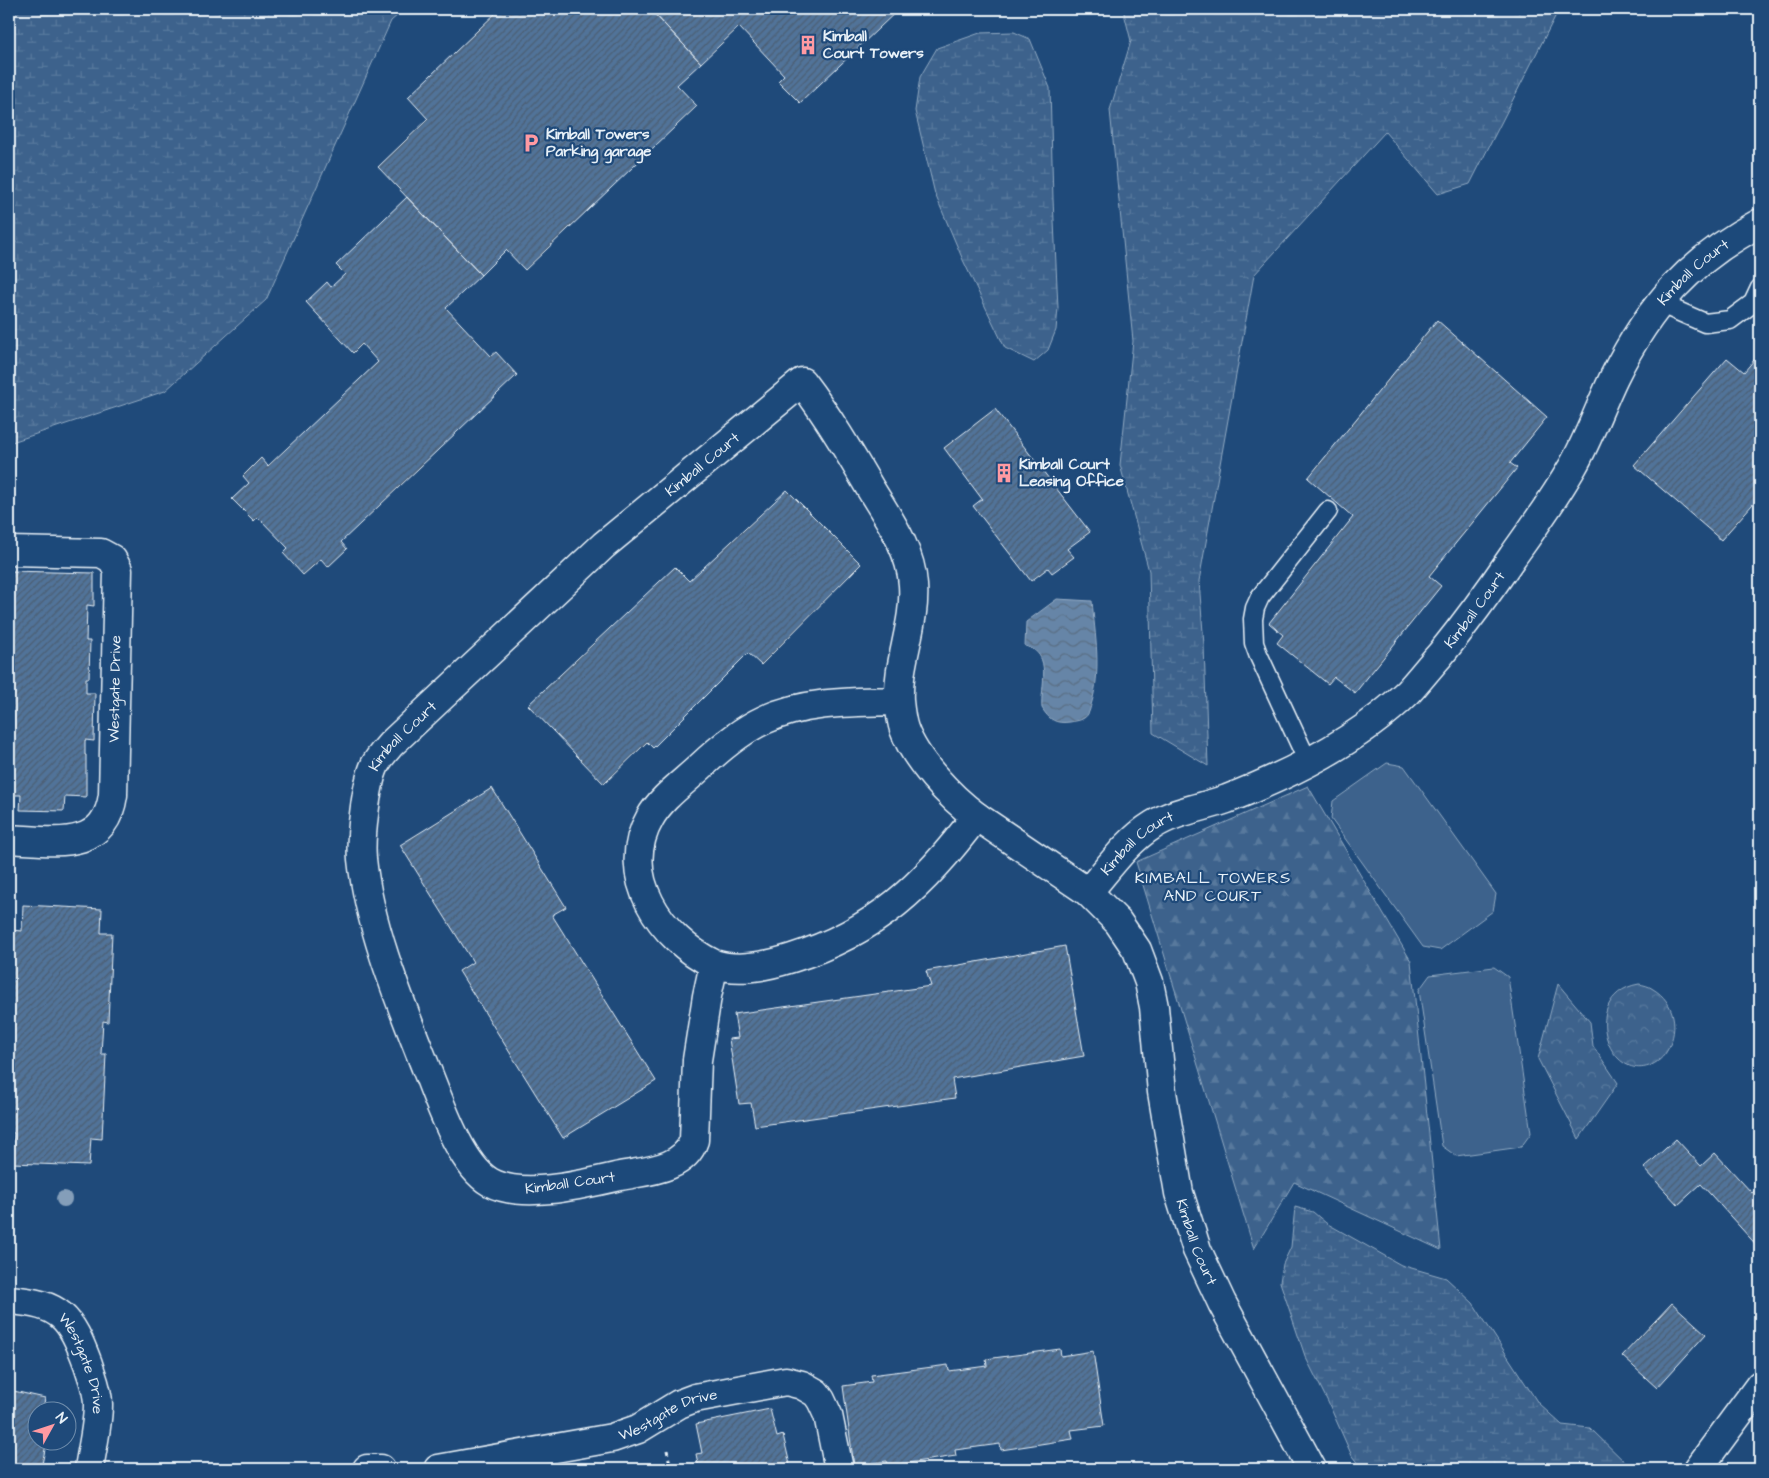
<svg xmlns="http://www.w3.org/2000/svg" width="1769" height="1478" font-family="'Architects Daughter',sans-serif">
<defs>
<pattern id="forest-firs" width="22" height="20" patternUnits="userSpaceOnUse" patternTransform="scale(1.25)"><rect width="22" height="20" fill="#3c628c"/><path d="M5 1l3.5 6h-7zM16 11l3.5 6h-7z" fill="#58799d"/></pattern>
<pattern id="wetland-marsh" width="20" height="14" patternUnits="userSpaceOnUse" patternTransform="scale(1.25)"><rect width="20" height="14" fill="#3c628c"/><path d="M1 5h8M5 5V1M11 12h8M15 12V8" fill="none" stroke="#58799d"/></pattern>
<pattern id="park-crowns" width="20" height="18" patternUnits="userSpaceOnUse" patternTransform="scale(1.25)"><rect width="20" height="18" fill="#3c628c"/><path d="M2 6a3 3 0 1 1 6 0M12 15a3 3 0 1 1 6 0" fill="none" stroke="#58799d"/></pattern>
<pattern id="water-waves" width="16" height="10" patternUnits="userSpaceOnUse" patternTransform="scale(1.25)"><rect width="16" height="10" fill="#6685a7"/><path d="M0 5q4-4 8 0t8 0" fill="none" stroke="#596d82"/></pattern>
<pattern id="building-hatch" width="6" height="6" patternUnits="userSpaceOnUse" patternTransform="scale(1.25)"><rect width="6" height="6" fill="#517399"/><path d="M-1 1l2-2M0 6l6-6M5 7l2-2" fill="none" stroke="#4c5e72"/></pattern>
</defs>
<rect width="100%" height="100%" fill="#1f4a7a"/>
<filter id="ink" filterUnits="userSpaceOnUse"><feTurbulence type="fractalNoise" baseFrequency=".02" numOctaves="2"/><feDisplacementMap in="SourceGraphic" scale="10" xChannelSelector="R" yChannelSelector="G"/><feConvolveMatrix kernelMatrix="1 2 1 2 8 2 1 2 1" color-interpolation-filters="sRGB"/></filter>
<g filter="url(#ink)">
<path fill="url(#forest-firs)" stroke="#92aac2" d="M1308 786 1411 961 1441 1250 1294 1182 1254 1249 1136 862Z"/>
<path fill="url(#wetland-marsh)" stroke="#92aac2" d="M9 9H405L391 21 266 300 165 391 9 443Z
M1123 9H1559L1470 184 1438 194 1385 132 1254 275 1199 581 1204 645 1208 766 1153 733 1149 571 1120 465 1133 341 1110 110 1131 41Z
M1014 32 1030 39 1050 88 1053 199 1058 308 1056 330 1048 350 1034 362 1005 348 963 260 935 194 915 111 920 77 937 48 980 33Z
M1295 1207 1313 1212 1326 1223 1401 1265 1446 1278 1473 1303 1538 1403 1562 1425 1590 1428 1632 1469H1362L1352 1456 1328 1402 1305 1356 1280 1282 1283 1264 1291 1247Z"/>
<path fill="url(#park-crowns)" stroke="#92aac2" d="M1558 984 1590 1022 1593 1046 1618 1083 1579 1139 1538 1059Z
M1639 984C1644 985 1649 986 1653 989 1675 1002 1679 1028 1668 1049 1664 1057 1657 1063 1649 1066 1606 1081 1580 994 1639 984Z"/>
<path fill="#3c628c" stroke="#92aac2" d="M1387 763 1404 766 1496 894 1493 911 1440 950 1423 947 1331 819 1333 801Z
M1494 967 1508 977 1531 1133 1521 1147 1456 1156 1442 1146 1419 990 1430 975Z"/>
<path fill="url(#water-waves)" stroke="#9ab0c7" d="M1057 599 1092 601C1095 635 1102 671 1091 705 1090 709 1089 715 1084 718 1080 721 1074 721 1070 722 1056 724 1049 720 1042 708 1040 687 1054 653 1025 646L1026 622Z"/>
<path fill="url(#building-hatch)" stroke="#e8f1f8" d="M500 9H650L701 63 677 85 697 106 525 270 506 250 481 275 378 167 428 119 408 97Z
M650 9H899L800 103 778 81 784 75 739 27 701 63Z
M407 197 481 275 446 308 491 356 496 352 517 375 341 542 347 549 328 567 321 559 303 575 283 553 288 548 258 517 254 521 232 499 249 483 243 476 261 458 268 466 378 362 362 344 353 353 306 302 327 282 331 287 345 274 336 265Z
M1437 320 1547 417 1510 463 1517 468 1429 576 1441 586 1355 693 1334 677 1328 684 1277 643 1283 635 1269 623 1353 517 1308 478Z
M1760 353V496L1721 540 1634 465 1727 358 1744 372Z
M995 409 1090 532 1067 549 1074 557 1052 573 1048 568 1031 581 973 506 982 499 944 448Z
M787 490 861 564 761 665 748 653 653 748 647 742 604 784 528 705 675 567 689 581Z
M9 571 94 573V606L87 605 86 641H90L89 678H86V693H95L94 741 85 740V755H86V797L65 796 64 811 20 810 21 795H9Z
M492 788 566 907 552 915 656 1081 563 1138 459 971 473 962 400 845Z
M23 905 102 909 101 933H112L108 1022 103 1021 101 1054H106L102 1139 91 1138 89 1166 12 1163 14 1133 9 1132V1050H11L13 1017H9V974L11 930 22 931Z
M1065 946 1084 1056 952 1079 955 1098 755 1126 751 1103 739 1104 729 1039 738 1038 734 1014 931 986 926 971Z
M1676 1139 1701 1166 1715 1153 1752 1193 1760 1186V1249L1701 1184 1678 1205 1644 1168Z
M1672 1303 1706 1334 1657 1388 1622 1356Z
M1060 1349 1061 1356 1093 1351 1104 1426 1071 1430 1073 1439 1001 1450 1000 1444 955 1450 956 1456 888 1466 887 1461 854 1466 843 1386 872 1382 871 1375 948 1365 949 1371 987 1366 986 1359Z
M9 1390 45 1398 43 1410H38V1440H47L41 1469H9Z
M770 1409 777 1437 783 1435 791 1469H699L696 1454 702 1453 696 1424Z"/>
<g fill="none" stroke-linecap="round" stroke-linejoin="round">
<defs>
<path id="service" d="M1659 303 1705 323 1730 320 1753 303 1760 288
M1308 762 1258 654 1254 643 1253 619 1255 608 1260 597 1328 511"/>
<g id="minor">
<path d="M9 551 101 553 112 559 118 570 113 795C105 853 52 841 9 839"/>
<path id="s1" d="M976 816 1088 892 1118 922 1137 950 1149 982 1154 1007 1162 1092 1179 1193 1197 1250 1222 1303 1312 1469"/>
<path id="s2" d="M1088 892C1108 869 1127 841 1153 825 1175 811 1202 808 1227 799 1291 774 1358 741 1408 692 1419 680 1429 667 1440 655 1466 623 1490 590 1513 556 1534 527 1555 497 1573 466 1589 438 1600 406 1614 377 1649 306 1690 260 1760 223"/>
<path id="s3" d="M714 964C739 972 767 966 792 958 875 932 925 885 976 816 950 797 915 760 904 729 901 720 900 711 899 701 854 702 805 701 764 720 740 731 719 749 700 767 683 783 661 798 650 818 617 875 661 939 714 964L707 996 697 1060 694 1140C684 1170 645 1171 620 1176 585 1184 522 1200 490 1182 460 1165 439 1100 426 1068 401 1004 369 927 362 859 360 838 366 784 375 765 379 757 385 751 391 744L604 545 802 382C828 416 849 452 870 488 888 518 911 549 913 585 916 624 897 662 899 701"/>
<path id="s4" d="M9 1300C61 1304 70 1316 88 1364 92 1377 98 1390 98 1404 98 1426 92 1448 89 1469"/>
<path d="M367 1469H381"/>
<path id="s5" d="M438 1469 612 1438 638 1429 679 1404 695 1398 786 1381 802 1385 816 1393 821 1400 828 1415 839 1469"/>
</g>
<path id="tertiary" d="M1698 1469 1760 1385"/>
</defs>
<use href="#service" stroke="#e8f1f8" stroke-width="21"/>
<use href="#minor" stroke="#e8f1f8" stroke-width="31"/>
<use href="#tertiary" stroke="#e8f1f8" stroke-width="31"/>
<path stroke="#e8f1f8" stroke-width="3" stroke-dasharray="4 4" stroke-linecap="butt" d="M667 1450 671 1469"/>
<use href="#service" stroke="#1f4a7a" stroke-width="18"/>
<use href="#minor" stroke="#1f4a7a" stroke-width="28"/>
<use href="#tertiary" stroke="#1f4a7a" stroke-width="28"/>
</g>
<circle fill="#849eb9" cx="64" cy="1199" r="8"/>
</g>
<defs>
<symbol id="building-bare" viewBox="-9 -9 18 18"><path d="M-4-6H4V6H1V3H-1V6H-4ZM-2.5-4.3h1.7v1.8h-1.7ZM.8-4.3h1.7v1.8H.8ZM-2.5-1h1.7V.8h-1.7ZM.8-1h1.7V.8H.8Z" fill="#ff9aa2" stroke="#1f4a7a" stroke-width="2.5" paint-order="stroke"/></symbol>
<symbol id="parking-bare" viewBox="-9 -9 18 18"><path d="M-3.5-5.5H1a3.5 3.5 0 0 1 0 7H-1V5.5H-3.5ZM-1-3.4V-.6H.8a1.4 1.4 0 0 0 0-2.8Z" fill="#ff9aa2" stroke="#1f4a7a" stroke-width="2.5" paint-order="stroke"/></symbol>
</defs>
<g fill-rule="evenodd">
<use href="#building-bare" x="794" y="31" width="28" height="28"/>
<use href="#parking-bare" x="517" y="129" width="28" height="28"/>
<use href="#building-bare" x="990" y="459" width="28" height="28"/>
</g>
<g text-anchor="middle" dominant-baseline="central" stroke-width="4.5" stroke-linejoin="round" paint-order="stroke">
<g font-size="15" font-weight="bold" fill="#e8f1f8" stroke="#1f4a7a" text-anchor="start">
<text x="823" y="36">Kimball<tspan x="823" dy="17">Court Towers</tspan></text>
<text x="546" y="134">Kimball Towers<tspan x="546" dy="17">Parking garage</tspan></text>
<text x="1019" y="464">Kimball Court<tspan x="1019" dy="17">Leasing Office</tspan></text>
</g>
<g font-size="15" fill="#e8f1f8" stroke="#1f4a7a">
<text stroke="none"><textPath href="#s2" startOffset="895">Kimball Court</textPath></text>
<text stroke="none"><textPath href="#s3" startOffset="2216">Kimball Court</textPath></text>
<text stroke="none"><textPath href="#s2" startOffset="490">Kimball Court</textPath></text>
<text transform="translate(115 689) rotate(-89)">Westgate Drive</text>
<text stroke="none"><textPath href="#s3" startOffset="1811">Kimball Court</textPath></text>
<text stroke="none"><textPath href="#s2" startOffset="70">Kimball Court</textPath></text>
<text transform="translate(570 1183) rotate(-8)">Kimball Court</text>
<text stroke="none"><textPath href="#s1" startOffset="511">Kimball Court</textPath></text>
<text stroke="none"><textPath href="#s4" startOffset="109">Westgate Drive</textPath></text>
<text stroke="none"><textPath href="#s5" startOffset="238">Westgate Drive</textPath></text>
</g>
<g font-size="16" letter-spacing="1" fill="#e8f1f8" stroke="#1f4a7a">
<text x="1213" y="878">KIMBALL TOWERS<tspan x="1213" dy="18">AND COURT</tspan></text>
</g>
</g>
<rect width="1769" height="1478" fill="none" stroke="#1f4a7a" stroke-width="30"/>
<rect x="15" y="15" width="1739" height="1448" fill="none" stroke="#e8f1f8" stroke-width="2" filter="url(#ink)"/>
<g transform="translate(52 1426) rotate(50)"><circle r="24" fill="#1f4a7a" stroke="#6f8dac"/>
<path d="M0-4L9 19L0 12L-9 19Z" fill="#ff9aa2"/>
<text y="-8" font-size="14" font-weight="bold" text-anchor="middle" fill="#e8f1f8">N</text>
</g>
</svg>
